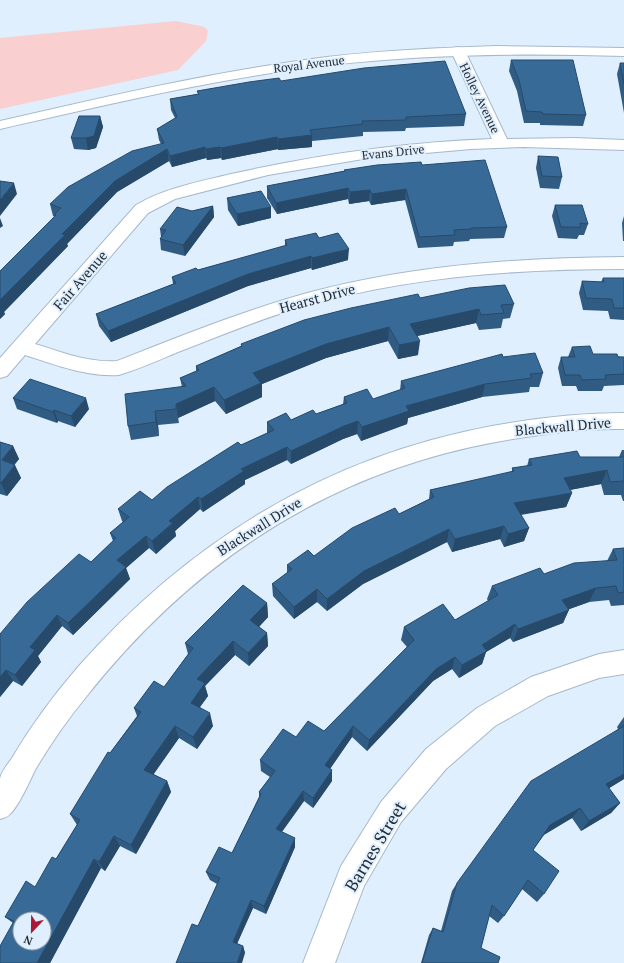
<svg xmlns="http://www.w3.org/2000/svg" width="624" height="963" font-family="'PT Serif',serif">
<rect width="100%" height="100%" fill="#dfeffe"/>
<path fill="#facfcf" d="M176 21 205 27 208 31 206 41 178 70 0 109V38Z"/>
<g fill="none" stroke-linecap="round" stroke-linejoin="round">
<defs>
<path id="street" d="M458 47 463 48 465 51 507 139 574 138 624 140V150L523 147 471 149 369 158 268 175 175 199 148 213 35 344C62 352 88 363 117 361 181 336 245 310 311 292 414 265 518 258 624 257V269C513 269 402 277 295 309 255 321 217 337 178 352 159 360 139 369 119 375 86 377 56 365 25 355L7 376 0 378V358L136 205C165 188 198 182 231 174 317 155 404 142 492 139L451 51 453 48Z
M624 413V429C581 428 539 434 496 442 327 473 193 562 86 697 67 720 50 745 35 770 30 781 18 807 10 814 8 817 3 818 0 819 0 807 0 791 0 779 1 772 8 764 12 758 31 726 53 696 78 667 189 541 326 457 492 426 536 418 580 413 624 413Z
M624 650V674L599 678 548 696 495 726 446 769 401 822 364 886 335 963H303L341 866 381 802 426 749 477 708 531 677 599 654Z"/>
<path id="secondary" d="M497 46 624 48V56C526 53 428 54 330 65 218 78 109 104 0 129V121C108 96 217 71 327 57 384 50 440 48 497 46Z"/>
</defs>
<use href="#street" stroke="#a6b8cb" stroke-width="2"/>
<use href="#secondary" stroke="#a6b8cb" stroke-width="2"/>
<use href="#street" fill="#fff" fill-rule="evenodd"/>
<use href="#secondary" fill="#fff" fill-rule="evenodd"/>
</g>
<path fill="#305b83" d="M511 60 586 115 583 126 540 125V123H524L517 91 509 71Z
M620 63H624V113L617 74Z
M281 81 466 114 464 126 406 128 405 131 363 132V136L312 141V147L278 150V149L222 160 221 158 207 160 206 158 172 167 169 161 117 192 67 244 68 246 4 312 5 314 0 319 54 216H53L50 204 161 144 159 140 157 129 175 118 171 110 170 99 198 94 197 91Z
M100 116 103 127 96 148 88 150 74 149 71 138Z
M538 156 562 177 559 189 540 188 536 168Z
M422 165 507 227 504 238 470 239 469 241 454 242 453 246 418 248 405 200 371 205 369 201 349 204 348 199 277 214 267 198V186L344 171V170Z
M227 198 271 207V218L238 226 228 210Z
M555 205 588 224 584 235H579L577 239 558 238 552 216Z
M213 206 214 217 185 256 161 250 160 239 161 237 160 229 192 211Z
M624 216V241H623L622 223Z
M319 238 348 260 312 270 311 268 248 286 111 342 99 326 96 314 173 284 172 277 285 246V240Z
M603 278H624V320L610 319 608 311 583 310 579 293 582 281 601 282Z
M420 298 514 304 510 318 503 319 501 328 479 330 476 323 417 336 418 355 398 359 388 341 326 358 262 384V397L226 414 215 401 178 418 179 423 158 425 159 436 131 440 128 426 182 387 180 378 196 371V366L241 346V344Z
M572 347 593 354 624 357V385L604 386 602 391H578L576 386H562L558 368 561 357H568Z
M503 357 543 373 539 387H530L529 392 482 397 408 418 407 424 361 441 357 434 343 439 291 464 287 460 245 480V484L203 512 200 509 175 531 176 536 156 554 149 548 126 568 130 579 73 635 62 626 38 656 41 662 22 686 13 681 0 697V634L91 562 113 541 110 533 123 522 122 521 118 509 152 500 241 445 267 433V422L291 420 316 414 343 404 344 397 373 399 400 390 401 381Z
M13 398 89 409 75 427 58 421 57 423 17 409Z
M0 442 13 446 19 459 14 465 21 478 7 496 0 494Z
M622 450H624V501H623L621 495H604L601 484 570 490 572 493 566 507 521 515 529 528 524 541 504 547 500 539 452 552 447 542 363 584 327 611 317 602 294 619 273 596 272 584 287 573V565L314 556 429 499 430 490 512 472V468L527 466 529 459 580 457H619Z
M624 548V605L611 606 609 600 589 602 569 609 563 623 513 642 510 638 486 652 482 664 459 678 452 669 433 681 367 751 352 737 330 769 332 781 313 808 304 801 282 832 295 847 266 914 253 908 237 944 243 946 245 953 198 926 217 884 210 880 206 872 232 853 259 797V792L270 777 261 771 260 760 296 737 324 731 407 647 401 640 404 627 455 620 488 601 487 599 492 586 607 561 613 549Z
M267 603 268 617 259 627 267 633 268 646 249 666 235 655 205 686 208 696 200 707 213 726 197 749 179 738 153 774 167 781 171 792 136 854 120 846 105 871 101 868 50 963H0L13 923 5 917 35 887 56 859 77 825 70 814 110 753 137 716 134 708 164 687 188 654 185 643Z
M624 717V779L609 788 620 803 611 813 581 831 572 818 544 835 533 850 544 894 537 902 522 889 504 916 498 923 489 916 481 948 498 963H421L429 935 433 928 441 931 452 891 457 883 618 729 617 727Z"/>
<path fill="#274a6a" d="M100 116 103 127 96 148 88 150 86 138Z
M312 135V147L278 150V139Z
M277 137 278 149 222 160 221 148Z
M205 147 206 158 172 167 170 156Z
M220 147 221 158 207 160 206 149Z
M167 149 169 161 117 192 67 244 68 246 4 312 5 314 0 319V300L62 234 115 181Z
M14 183 17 194 0 216V200Z
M348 188V199L277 214 276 203Z
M406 189 405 200 371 205 372 194Z
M370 190 369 201 349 204 350 192Z
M213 206 214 217 185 256 183 245Z
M271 207V218L238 226 237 214Z
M0 218 3 226 0 228Z
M349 249 348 260 312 270V258Z
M311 256V268L248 286 111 342 108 331 248 274Z
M479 309 476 323 408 338 410 324Z
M389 327 388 341 326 358 262 384V397L226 414 224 400 253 373 326 344Z
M420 341 418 355 398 359 399 345Z
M485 384 482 397 408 418 407 424 361 441 362 427 406 406Z
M214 387 215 401 178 418 179 423 176 404Z
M86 398 89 409 75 427 71 416Z
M54 410 58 421 57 423 53 412Z
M155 411 158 425 159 436 156 422Z
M358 421 357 434 343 439 291 464V451L344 426Z
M13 446 19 459 8 473 2 460Z
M287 447V460L245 480V484L203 512 201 499 241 469Z
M15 465 21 478 7 496 1 483Z
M607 470 601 484 559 492 564 478Z
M572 493 566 507 510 516 514 503Z
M198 497 200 509 175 531 176 536 156 554 152 541 169 521Z
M504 526 500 539 452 552 455 539Z
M529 528 524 541 504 547 508 534Z
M449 529 447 542 363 584 327 611V599L364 571Z
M146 536 149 548 126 568 130 579 73 635 68 623 117 560Z
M596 588 589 602 556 614 562 600Z
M317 589V602L294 619V607Z
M267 603 268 617 252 634 250 620Z
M569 610 563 623 513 642 518 629Z
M57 615 62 626 38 656 41 662 22 686 15 675 30 647Z
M515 624 510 638 486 652 482 664 459 678 462 665 482 645Z
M267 633 268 646 249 666 248 653Z
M233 641 235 655 205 686 208 696 194 715 191 703 197 679Z
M455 657 452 669 433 681 367 751 369 740 436 669Z
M6 670 13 681 0 697V677Z
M210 713 213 726 197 749 193 737Z
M175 726 179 738 149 781 144 770Z
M353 726 352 737 325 776V765Z
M332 770V781L313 808V798Z
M624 774V779L598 795 606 784Z
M167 781 171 792 136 854 131 845Z
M303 791 304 801 277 838 276 829Z
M620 803 611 813 581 831 589 821Z
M580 808 572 818 543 835 550 825Z
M114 836 120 846 105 871 99 862Z
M295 838V847L266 914 264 906Z
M94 859 101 868 50 963H37Z
M251 900 253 908 235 948 233 942Z
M243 946 245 953 242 963H237Z"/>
<path fill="#386a98" stroke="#274a6a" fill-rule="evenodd" d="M511 60H573L586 115 543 114 542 112 526 111 519 80Z
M445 61 466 114 406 117V120L362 121 363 124 310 130 312 135 278 139 277 137 221 148 220 147 206 149 205 147 170 156 167 149 115 181 62 234 65 235 0 300V271L56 215 55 214 61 208 50 204 68 187 132 151 164 143 157 129 177 117 170 99 199 94 197 91 249 82 279 78 281 81 364 68Z
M620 63H624V84Z
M79 116H100L94 136 86 138H71Z
M538 156 558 157 562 177 542 176Z
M485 160 507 227 471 228V229L454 230 455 235 419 237 406 189 372 194 370 190 350 192 348 188 276 203 267 186 345 171 344 170 377 165 421 162 422 165Z
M0 181 14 183 0 200Z
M261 191 271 207 237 214 227 198Z
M555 205H582L588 224 580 223 581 227H561Z
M213 206 183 245 160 239 166 230 160 229 177 207 192 211Z
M316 233 319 238 338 233 349 249 312 258 311 256 248 274 108 331 96 314 176 283 172 277 196 268 198 270 287 245 285 240Z
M603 278H624V308H614L612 299 586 298 582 281 604 282Z
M505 285 514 304 501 305 504 313 481 315 479 309 410 324 420 341 399 345 389 327 326 344 253 373 261 383 224 400 214 387 176 404V409L155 411 156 422 128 426 125 394 186 386 180 378 199 370 196 366 242 346 241 344 304 320 351 308 418 294 420 298 469 288Z
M590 346 593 354H617L618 357H624V374L605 375 606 379 582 380 580 375H565L561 357H575L572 347Z
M535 353 543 373 530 374 532 378 485 384 406 406 409 411 362 427 358 421 344 426 291 451 287 447 241 469 244 471 201 499 198 497 169 521 173 523 152 541 146 536 117 560 126 567 68 623 57 615 30 647 35 650 15 675 6 670 0 677V634L27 602 79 554 91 562 116 538 110 533 129 517 118 509 140 491 152 500 167 487 238 442 241 445 274 430 267 422 286 413 291 420 313 410 316 414 347 403 344 397 367 389 373 399 405 388 401 381 502 354 503 357Z
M30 379 86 398 71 416 54 410 53 412 13 398Z
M0 442 13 446 2 460 15 465 1 483H0Z
M577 451 580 457H624V481L610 482 607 470 564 478 572 493 514 503 529 528 508 534 504 526 455 539 449 529 364 571 327 599 317 589 294 607 272 584 292 569 287 565 308 550 314 556 352 528 395 508 399 514 434 497 430 490 514 471 512 468 532 465 529 459Z
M624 548V592L618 593 616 586 596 588 562 600 569 610 518 629 515 624 482 645 487 651 462 665 455 657 436 669 369 740 353 726 325 765 332 770 313 798 303 791 276 829 295 838 264 906 251 900 233 942 243 946 237 963H176L192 924 198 926 220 878 206 872 219 847 232 853 261 794 259 792 275 771 260 760 283 729 296 737 308 721 324 731 414 640 404 627 443 604 455 620 498 595 492 586 540 568 544 574 574 563 617 560 613 549Z
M243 585 267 603 250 620 267 633 248 653 233 641 197 679 205 683 191 703 210 713 193 737 175 726 144 770 167 781 131 845 114 836 99 862 94 859 37 963H0V946L14 921 5 917 26 881 35 887 52 857 56 859 80 820 70 814 108 752 110 753 141 712 134 708 154 681 164 687 193 648 185 643ZM20 919H44V943H20Z
M624 726V774L606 784 620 803 589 821 580 808 550 825 533 850 559 871 544 894 528 880 504 916 492 905 481 948 500 957 498 963H422L433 928 443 932 457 883 531 781Z"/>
<g text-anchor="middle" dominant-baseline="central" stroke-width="4" stroke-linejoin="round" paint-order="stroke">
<g font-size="12" fill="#252c34" stroke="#dfeffe">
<text transform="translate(309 64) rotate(-7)">Royal Avenue</text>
<text transform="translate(480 98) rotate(64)">Holley Avenue</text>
<text transform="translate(393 152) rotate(-6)">Evans Drive</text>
</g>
<g font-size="14" fill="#252c34" stroke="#dfeffe">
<text transform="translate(80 280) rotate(-49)">Fair Avenue</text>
<text transform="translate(317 298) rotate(-15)">Hearst Drive</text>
<text transform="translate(563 426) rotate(-5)">Blackwall Drive</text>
<text transform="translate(259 526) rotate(-32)">Blackwall Drive</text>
</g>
<g font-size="17" fill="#252c34" stroke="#dfeffe">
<text transform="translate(375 846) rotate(-59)">Barnes Street</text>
</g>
</g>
<g transform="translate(32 931) rotate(202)"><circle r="19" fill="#dfeffe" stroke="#95a1ad"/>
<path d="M0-3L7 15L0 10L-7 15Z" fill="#ac1735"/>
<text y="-6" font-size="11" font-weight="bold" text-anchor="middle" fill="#252c34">N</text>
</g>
</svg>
